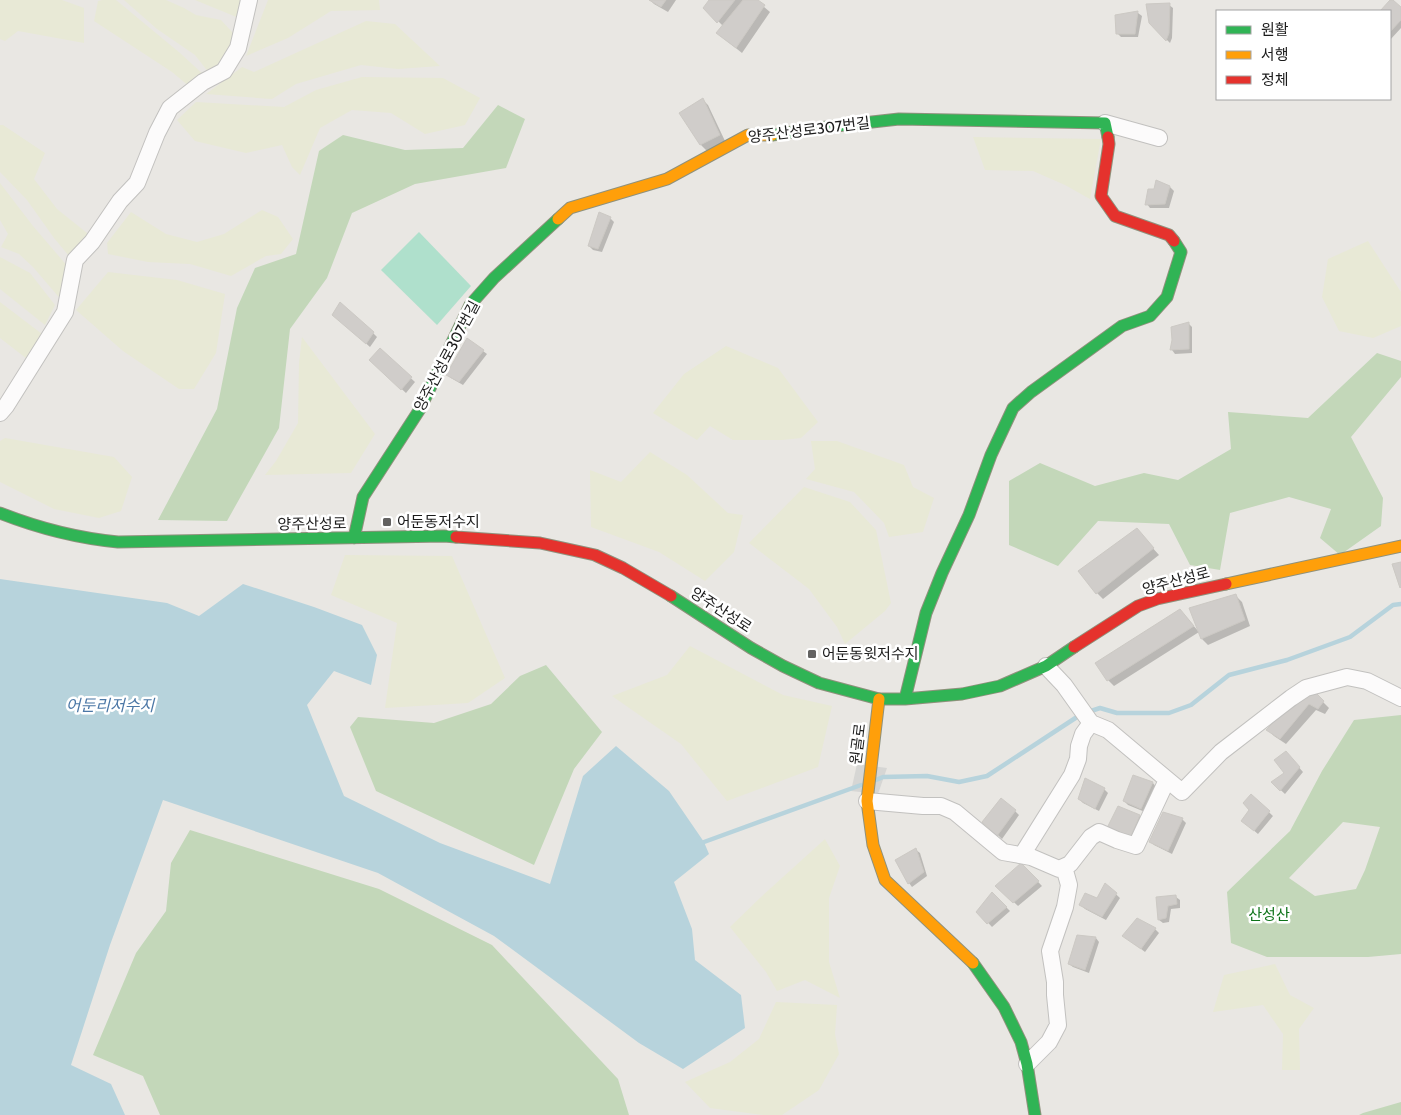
<svg xmlns="http://www.w3.org/2000/svg" width="1401" height="1115" font-family="Cabin,'Noto Sans KR',sans-serif">
<rect width="100%" height="100%" fill="#e9e7e3"/>
<path fill="#e8e9d6" d="M0 0H62L84 8V43L18 31 5 41 0 39Z
M102 0H116L180 53 204 75 190 87 172 72 94 21 98 1Z
M124 0H166L184 8 196 15 221 20 234 34 227 60 209 73 195 55 157 29Z
M195 0H245L242 20 234 16Z
M268 0H379L380 10 331 11 288 38 246 56Z
M366 21 395 24 440 66 398 69 361 65 296 84 272 99 206 94 242 67 254 72Z
M362 77 443 78 480 98 465 125 425 134 391 113 352 110 320 128 300 175 292 167 282 145 246 153 195 141 177 120 196 102 284 107 316 90Z
M0 125H3L45 153 34 179 57 209 92 237 74 262 54 238 27 200 0 172Z
M973 137 1101 139 1090 199 1065 185 1033 171 985 170Z
M0 183 33 226 69 268 63 302 33 267 19 254 1 247 8 234 0 220Z
M262 210 278 217 293 239 281 254 266 256 231 276 190 264 148 262 108 254 107 243 131 212 166 234 197 242 224 234Z
M1368 241 1401 292V326L1373 338 1339 331 1322 297 1328 259Z
M0 257 30 273 55 305 45 325 0 289Z
M108 272 177 280 225 294 216 353 194 389H179L123 351 76 310Z
M0 302 42 334 31 362 0 338Z
M302 337 375 434 351 473 265 475 276 461 298 423 299 363Z
M726 346 778 368 818 422 801 438 782 440H733L710 426 697 440 653 413 684 374Z
M5 438 114 457 132 477 121 511 99 518 54 509 0 482V441Z
M811 441H837L904 465 913 487 934 498 923 532 889 537 884 523 854 492 806 479 815 469Z
M650 452 687 475 728 513 743 515 734 552 705 581 659 552 591 527 590 470 621 482Z
M804 487 850 502 876 530 891 603 885 611 845 644 837 627 809 589 749 543Z
M345 555 452 556 505 678 468 703 385 708 397 623 331 595Z
M690 646 783 695 832 706 818 767 727 801 681 744 612 696 667 675Z
M825 839 840 866 829 898V962L840 998 805 980 777 991 766 972 730 927 761 897Z
M1275 964 1290 995 1314 1008 1299 1029 1300 1070H1282L1283 1034 1263 1005 1213 1012 1224 975Z
M776 1002 837 1005 835 1034 839 1054 819 1090 782 1115H763L710 1108 685 1082 730 1062 759 1039Z"/>
<path fill="#c3d7b9" fill-rule="evenodd" d="M498 105 525 119 506 168 415 184 352 213 327 278 290 329 279 428 227 521 158 520 217 409 237 308 255 268 296 254 319 151 343 135 405 150 463 148Z
M1377 353 1401 361V377L1351 437 1383 498 1381 526 1340 555 1320 538 1331 509 1289 497 1230 513 1220 570 1190 565 1169 524 1098 521 1058 566 1009 545V481L1040 463 1095 486 1144 473 1178 480 1231 449 1228 412 1308 418Z
M546 665 602 732 574 769 534 865 376 791 350 727 358 717 434 723 491 704 520 676Z
M1401 715V954L1368 957H1267L1231 943 1227 892 1290 831 1322 771 1354 720ZM1343 822 1380 827 1365 870 1356 889 1315 896 1289 878Z
M190 830 379 889 492 945 618 1079 629 1115H160L143 1076 93 1055 136 953 166 911 171 863Z
M1401 1102V1115H1359L1363 1113Z"/>
<path fill="#afe0cc" d="M419 232 471 286 437 325 381 270Z"/>
<path fill="#b7d3dc" d="M0 579 167 603 199 616 243 584 314 607 362 625 377 655 371 685 334 671 307 705 344 796 440 843 550 884 583 776 616 746 669 791 704 842 709 854 674 882 692 929 695 960 741 995 745 1028 683 1069 639 1043 494 936 378 873 163 800 110 945 71 1065 111 1084 125 1115H0Z"/>
<path fill="#d6d6d4" d="M857 764 887 768 878 794 851 791Z"/>
<path fill="#0003" d="M650 0H676L668 12 654 4Z
M711 0H756L770 12 742 53 717 33 723 26 705 8Z
M1391 0 1401 9V28L1390 40V11H1381Z
M1169 5 1173 8 1172 38 1170 43 1150 23Z
M1138 13 1142 16 1138 37H1121L1117 33 1116 16Z
M702 99 708 105 725 141 707 151 701 145 681 113Z
M1170 187 1174 191 1169 208H1150L1147 204Z
M610 218 614 222 602 252 593 250 589 246Z
M337 318 373 333 377 337 370 347Z
M1188 323 1192 327V353L1175 354 1172 350 1173 340Z
M380 350 415 382 406 393 370 360Z
M483 351 487 354 463 385 451 378 447 374Z
M1142 536 1159 555 1103 599 1097 593Z
M1236 596 1242 602 1250 626 1208 645 1202 639 1191 609Z
M1186 617 1199 632 1114 686 1108 680 1097 663Z
M1312 691 1329 708 1325 714 1316 710 1286 744 1274 736 1268 730Z
M1290 757 1303 772 1285 794 1273 783 1285 774Z
M1134 776 1153 783 1156 787 1145 812 1128 805 1124 801Z
M1086 780 1104 789 1108 793 1099 811 1083 803 1079 799Z
M1251 796 1273 816 1258 834 1246 824 1251 810Z
M1015 811 1019 815 1002 839 984 822Z
M1139 816 1143 819 1132 844 1111 833Z
M1182 819 1186 823 1172 854 1154 845 1150 841Z
M916 850 920 853 927 876 912 887 909 883Z
M1021 864 1042 886 1018 906 997 886Z
M1106 885 1120 898 1106 920 1085 909 1081 905 1097 900Z
M992 893 1010 911 992 927 978 912Z
M1176 897 1180 900V908L1171 909 1169 922 1163 923 1159 920 1157 898Z
M1137 920 1155 929 1159 933 1145 952 1124 936Z
M1096 938 1099 942 1089 973 1073 967 1069 964Z"/>
<g fill="none" stroke-linecap="round" stroke-linejoin="round">
<path stroke="#b7d3dc" stroke-width="4.5" d="M1088 712 1100 708 1117 713H1169L1191 705 1229 675 1287 660 1350 637 1393 605 1401 604
M876 780 883 777 927 776 959 782 987 776 1080 715
M704 842 861 785"/>
</g>
<path fill="#d0cdca" stroke="#ccc9c4" d="M649 0H666L661 7Z
M709 0H735L717 23 703 8Z
M743 0H758L765 5 736 48 716 33Z
M1390 0H1393L1401 7V20L1390 32V11H1380Z
M1170 3 1169 33 1166 41 1149 23 1146 4Z
M1138 11 1135 34H1116L1115 15Z
M703 98 720 135 700 145 679 113Z
M1156 180 1170 186 1165 204 1145 205 1148 189H1154Z
M599 212 611 217 598 249 588 246Z
M340 302 374 332 366 344 332 315Z
M1189 322V349L1170 350 1172 340 1171 327Z
M467 338 484 350 459 382 446 375Z
M380 348 412 377 401 390 369 360Z
M1137 528 1154 548 1096 594 1078 571Z
M1401 562V587L1400 588 1392 564Z
M1236 594 1245 620 1201 639 1189 608Z
M1180 609 1194 626 1107 681 1095 663Z
M1313 690 1324 701 1318 709 1309 704 1280 739 1266 730 1297 699Z
M1286 751 1300 767 1280 791 1271 782 1284 773 1274 760Z
M1133 775 1153 782 1141 809 1123 801Z
M1085 778 1105 788 1095 809 1078 799Z
M1251 794 1270 811 1254 831 1241 821 1249 810 1243 803Z
M1001 798 1016 810 997 836 982 822Z
M1118 806 1140 815 1129 841 1106 830Z
M1163 812 1183 818 1168 851 1149 842Z
M916 848 924 872 908 884 895 860Z
M1021 863 1039 881 1013 903 995 886Z
M1105 883 1117 893 1102 917 1079 905 1085 893 1097 898Z
M992 892 1007 907 987 924 976 912Z
M1176 895 1177 904 1168 906 1166 918 1158 920 1156 897Z
M1137 918 1156 928 1141 949 1122 936Z
M1077 935 1096 937 1085 970 1068 964Z"/>
<g fill="none" stroke-linecap="round" stroke-linejoin="round">
<defs>
<path id="street" d="M1105 123 1159 138
M0 413 6 406 65 312 75 260 92 242 120 201 137 183 157 133 170 108 203 82 224 71 238 48 249 0
M1046 666 1064 685 1091 723 1108 730 1182 792 1221 752 1291 698 1306 688 1347 677 1367 681 1401 698
M867 801 923 806H941L955 812 1003 852 1031 857 1059 869 1070 864 1091 837 1099 832 1117 840 1136 846 1167 780
M1022 855 1072 775 1078 759 1079 746 1083 734 1091 723
M1027 1064 1049 1042 1058 1025 1055 995V982L1050 951 1065 907 1069 885 1064 867"/>
<path id="fast" d="M772 135 827 127 899 119 1105 123 1108 137
M0 513C38 528 77 538 118 542L444 536 456 537
M354 538 363 497 420 409 470 305 494 278 558 219
M671 596 751 648 783 666 819 683 879 699H905L962 694 1000 686 1046 666 1074 647
M905 699 926 613 942 573 969 515 991 455 1013 408 1031 392 1122 326 1150 316 1167 297 1181 252 1174 241
M973 963 1004 1007 1021 1042 1027 1064 1035 1115"/>
<path id="slow" d="M558 219 570 208 667 179 748 135H772
M1226 584 1401 546
M879 699 867 801 873 845 885 880 973 963"/>
<path id="jam" d="M1108 137 1109 144 1101 196 1115 216 1169 235 1174 241
M456 537 540 543 595 555 623 568 671 596
M1074 647 1138 606 1157 599 1226 584"/>
</defs>
<use href="#street" stroke="#c2c1bf" stroke-width="18"/>
<use href="#fast" stroke="#8f917c" stroke-width="13"/>
<use href="#slow" stroke="#8f917c" stroke-width="13"/>
<use href="#jam" stroke="#8f917c" stroke-width="13"/>
<use href="#street" stroke="#fcfbfb" stroke-width="16"/>
<use href="#fast" stroke="#30b455" stroke-width="11"/>
<use href="#slow" stroke="#ff9f0a" stroke-width="11"/>
<use href="#jam" stroke="#e5322d" stroke-width="11"/>
</g>
<g fill="#636261" stroke="#fff" stroke-width="2">
<rect x="382" y="517" width="10" height="10" rx="2.5"/>
<rect x="807" y="649" width="10" height="10" rx="2.5"/>
</g>
<g text-anchor="middle" dominant-baseline="central" stroke-width="5" stroke-linejoin="round" paint-order="stroke">
<g font-size="15" fill="#1b1b1b" stroke="#fff">
<text transform="translate(809 130) rotate(-7)">양주산성로307번길</text>
<text transform="translate(447 356) rotate(-62)">양주산성로307번길</text>
<text transform="translate(312 524) rotate(-1)">양주산성로</text>
<text transform="translate(1176 581) rotate(-15)">양주산성로</text>
<text transform="translate(721 610) rotate(33)">양주산성로</text>
<text transform="translate(858 744) rotate(-83)">원골로</text>
</g>
<g font-size="15" fill="#1b1b1b" stroke="#fff" text-anchor="start">
<text x="397" y="522">어둔동저수지</text>
<text x="822" y="654">어둔동윗저수지</text>
</g>
<g font-size="15" fill="#0e7319" stroke="#fff">
<text x="1269" y="915">산성산</text>
</g>
<g font-size="16" font-style="italic" fill="#4b77a6" stroke="#fff">
<text x="110" y="705">어둔리저수지</text>
</g>
</g>
<rect x="1216" y="10" width="175" height="90" fill="#ffffff" stroke="#a4a4a4"/>
<rect x="1226" y="26" width="25" height="8" fill="#30b455" stroke="#a4a4a4"/>
<text x="1261" y="35" font-size="15" fill="#1b1b1b">원활</text>
<rect x="1226" y="51" width="25" height="8" fill="#ff9f0a" stroke="#a4a4a4"/>
<text x="1261" y="60" font-size="15" fill="#1b1b1b">서행</text>
<rect x="1226" y="76" width="25" height="8" fill="#e5322d" stroke="#a4a4a4"/>
<text x="1261" y="85" font-size="15" fill="#1b1b1b">정체</text>
</svg>
